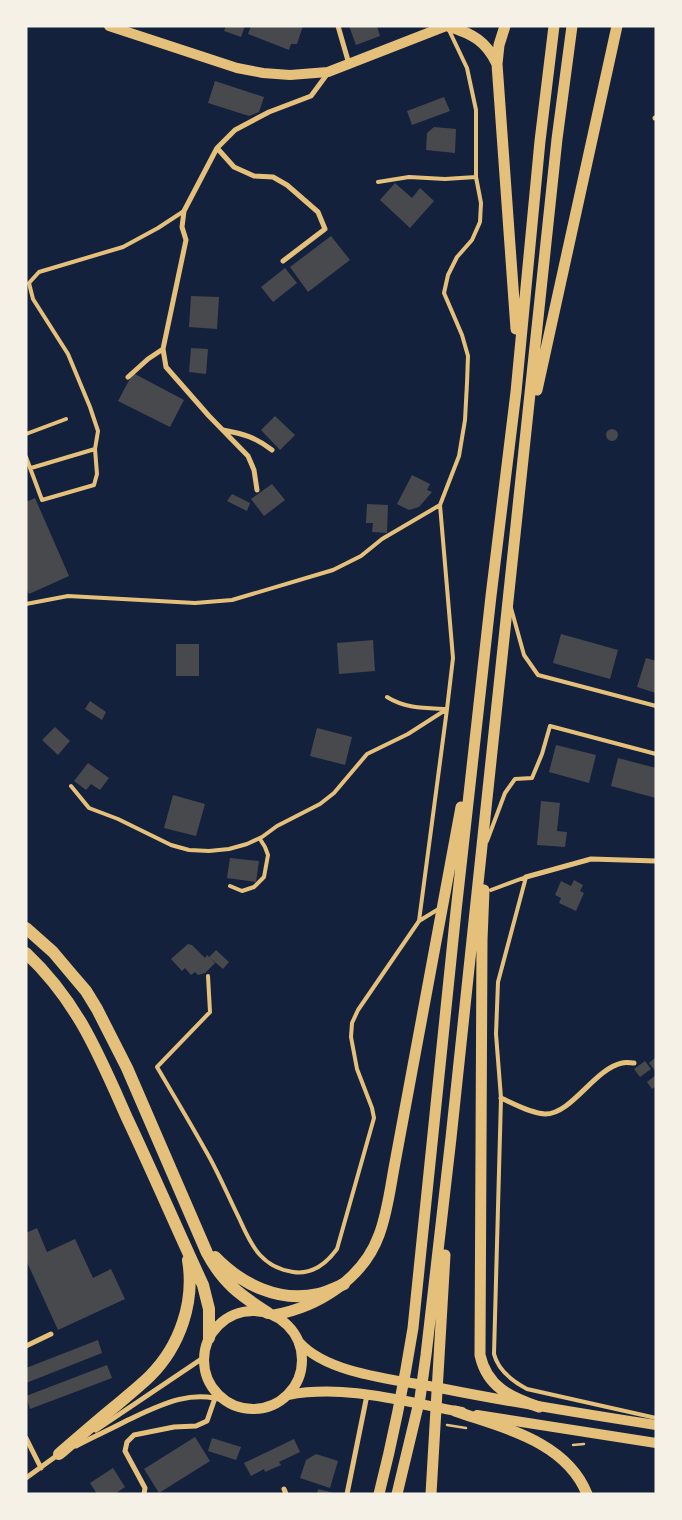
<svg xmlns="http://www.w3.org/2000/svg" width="682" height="1520" font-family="'Archivo Narrow',sans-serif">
<rect width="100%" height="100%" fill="#14213d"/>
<path fill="#48494c" d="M226 26H245L241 37 224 31Z
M251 26H303L297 44H291L289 50 248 34Z
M349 26H377L380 36 356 45Z
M215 81 264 97 259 112 249 116 208 103Z
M444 97 450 111 412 125 407 111Z
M434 127 456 129 455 153 426 150 427 133Z
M395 183 412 198 420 188 434 201 410 228 380 200Z
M331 236 350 260 308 292 290 267Z
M285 268 297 283 273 302 261 287Z
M191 296 219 297 217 329 189 327Z
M191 348 208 349 206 374 189 372Z
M133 373 184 400 170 427 118 401Z
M275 416 295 435 280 450 261 430Z
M606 435a6 6 0 1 1 12 0a6 6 0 1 1-12 0Z
M412 475 430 484 427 490 432 492 419 507 409 510 397 504Z
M272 484 285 500 264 516 251 499Z
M232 494 250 503 247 511 227 501Z
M35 498 69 576 29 594 26 588V502Z
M367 504 388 505 387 533 372 532 373 523H366Z
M561 634 618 650 610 679 553 663Z
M373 640 375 671 339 674 337 643Z
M176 644H199V676H176Z
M646 658 656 661V693L637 687Z
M90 701 106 712 102 720 85 709Z
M55 727 70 741 58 755 42 740Z
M317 728 352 737 345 765 310 756Z
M556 745 596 755 589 783 549 772Z
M618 758 656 768V798L611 786Z
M88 763 109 778 100 790 91 784 86 790 74 781Z
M173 795 205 804 196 836 164 828Z
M541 801 560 803 557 831 567 832 565 847 537 845Z
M230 858 259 861 256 882 227 878Z
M574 880 583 885 580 891 584 893 576 911 559 903 561 898 555 895 561 881 571 886Z
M188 944 192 945 205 958 207 955 215 963 205 973 198 975 195 972 191 975 185 968 182 971 171 959Z
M216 950 229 962 223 969 209 957Z
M656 1057V1072L649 1063Z
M645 1061 651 1069 640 1077 634 1069Z
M656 1075V1086L652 1089 647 1082Z
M37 1228 47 1252 75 1239 93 1278 111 1269 125 1299 58 1330 26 1260V1233Z
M98 1340 102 1353 26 1383V1368Z
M107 1365 112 1378 30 1409 26 1396Z
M195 1437 210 1461 159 1493 144 1469Z
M212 1438 241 1447 236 1460 208 1451Z
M294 1439 300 1452 279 1462 281 1465 265 1472 264 1469 251 1476 244 1463Z
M316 1454 338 1461 330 1488 300 1478 306 1460Z
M113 1468 125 1487 115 1494H97L90 1483Z
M318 1489 334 1493V1494H317Z"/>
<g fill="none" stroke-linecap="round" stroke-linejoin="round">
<path stroke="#e5c07b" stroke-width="2.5" d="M447 1425 466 1428
M573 1445 584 1444"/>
<path stroke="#e5c07b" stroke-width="4" d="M378 182 409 177 445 179 476 177
M26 434 66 419
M26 457 42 500 94 485 97 474 95 449 98 431 90 407 68 354 33 299 29 283 39 272 123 247 158 228 184 211
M31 468 95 449
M26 604 68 596 195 603 232 600 333 570 361 556 382 539 440 505
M511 608 524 655 538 675 656 706
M387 697C406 709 426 708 447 709
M71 786 89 808 118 819 171 845 189 850 209 851 229 849 247 844 262 837 277 826 320 804 334 793 367 754 408 734 447 709
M487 841 505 793 515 779 532 778 542 754 550 726 656 754
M526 877 498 982 496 1034 501 1098 494 1354C498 1370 512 1381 527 1389L656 1418
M230 886 242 891 254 887 264 877 268 855 265 847 260 839
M491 890 526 877
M437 910 419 921 447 709 453 658 440 505 459 456 465 420 467 383 468 356 462 335 444 293 448 275 457 257 472 240 480 222 481 203 476 177V110L467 68 448 28
M208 976 210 1012 157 1067C174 1096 191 1124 207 1153 219 1174 228 1196 239 1218 245 1231 250 1244 260 1255 268 1264 280 1270 293 1272 312 1275 326 1264 337 1249L374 1118 372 1108 357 1069 351 1037 352 1023 358 1010 419 921"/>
<path stroke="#e5c07b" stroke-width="5" d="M338 26 349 64
M655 118H656
M217 148 234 167 254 176 273 177 287 185 318 212 325 229 283 261
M128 377 148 359 163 349
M223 430C244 434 255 437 272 450
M257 490 254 470 248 456 209 416 166 367 163 349 186 240 182 227 184 211 217 148 235 130 269 112 311 96 328 73
M526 877 591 859 656 861
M501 1098C514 1104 530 1113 545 1114 572 1114 594 1069 622 1063 626 1062 631 1063 634 1063
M26 1346 51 1334
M96 1430 203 1358
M26 1438 41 1468
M76 1446C93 1437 111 1429 128 1420 160 1405 192 1388 228 1402
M26 1478 59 1454
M284 1489 286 1494
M144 1494 145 1488 125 1451 127 1442 134 1435 174 1427 196 1426 207 1421 215 1398
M347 1494 367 1395"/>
<path stroke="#e5c07b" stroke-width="10" d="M109 26 237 68 263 73 290 75 328 72 446 26
M204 1360a49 49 0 1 1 98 0a49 49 0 1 1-98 0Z
M299 1342C329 1376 403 1380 445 1389 515 1403 585 1414 656 1425
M288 1395C346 1384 405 1402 462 1412
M477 1415 656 1443"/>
<path stroke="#e5c07b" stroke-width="11" d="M448 26C473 34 486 41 497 64
M505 26 499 45 497 64 516 329
M537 390 617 26
M484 890 482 940 480 1355C487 1387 510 1397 539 1407
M274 1315C318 1307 363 1279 379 1235 387 1214 390 1190 394 1168L461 807
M455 1411C503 1428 566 1441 587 1494
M379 1494C393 1439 404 1384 413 1328L456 911 491 596 516 392 540 141 554 26
M397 1494 420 1398 426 1355 451 1138 557 139 572 26
M431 1494 445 1255"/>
<path stroke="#e5c07b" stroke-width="12" d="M26 928 53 952 69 971 86 991 97 1009 127 1068 207 1253C223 1283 240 1295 268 1313
M26 953C78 1002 99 1055 127 1118 153 1173 177 1229 203 1285L209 1309V1338
M215 1257C241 1284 279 1303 318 1294 327 1292 335 1288 344 1284
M59 1454C79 1437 98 1420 118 1404 128 1395 140 1386 150 1376 180 1346 195 1302 188 1260"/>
</g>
<rect width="682" height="1520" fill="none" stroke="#f6f1e7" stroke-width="55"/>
</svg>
